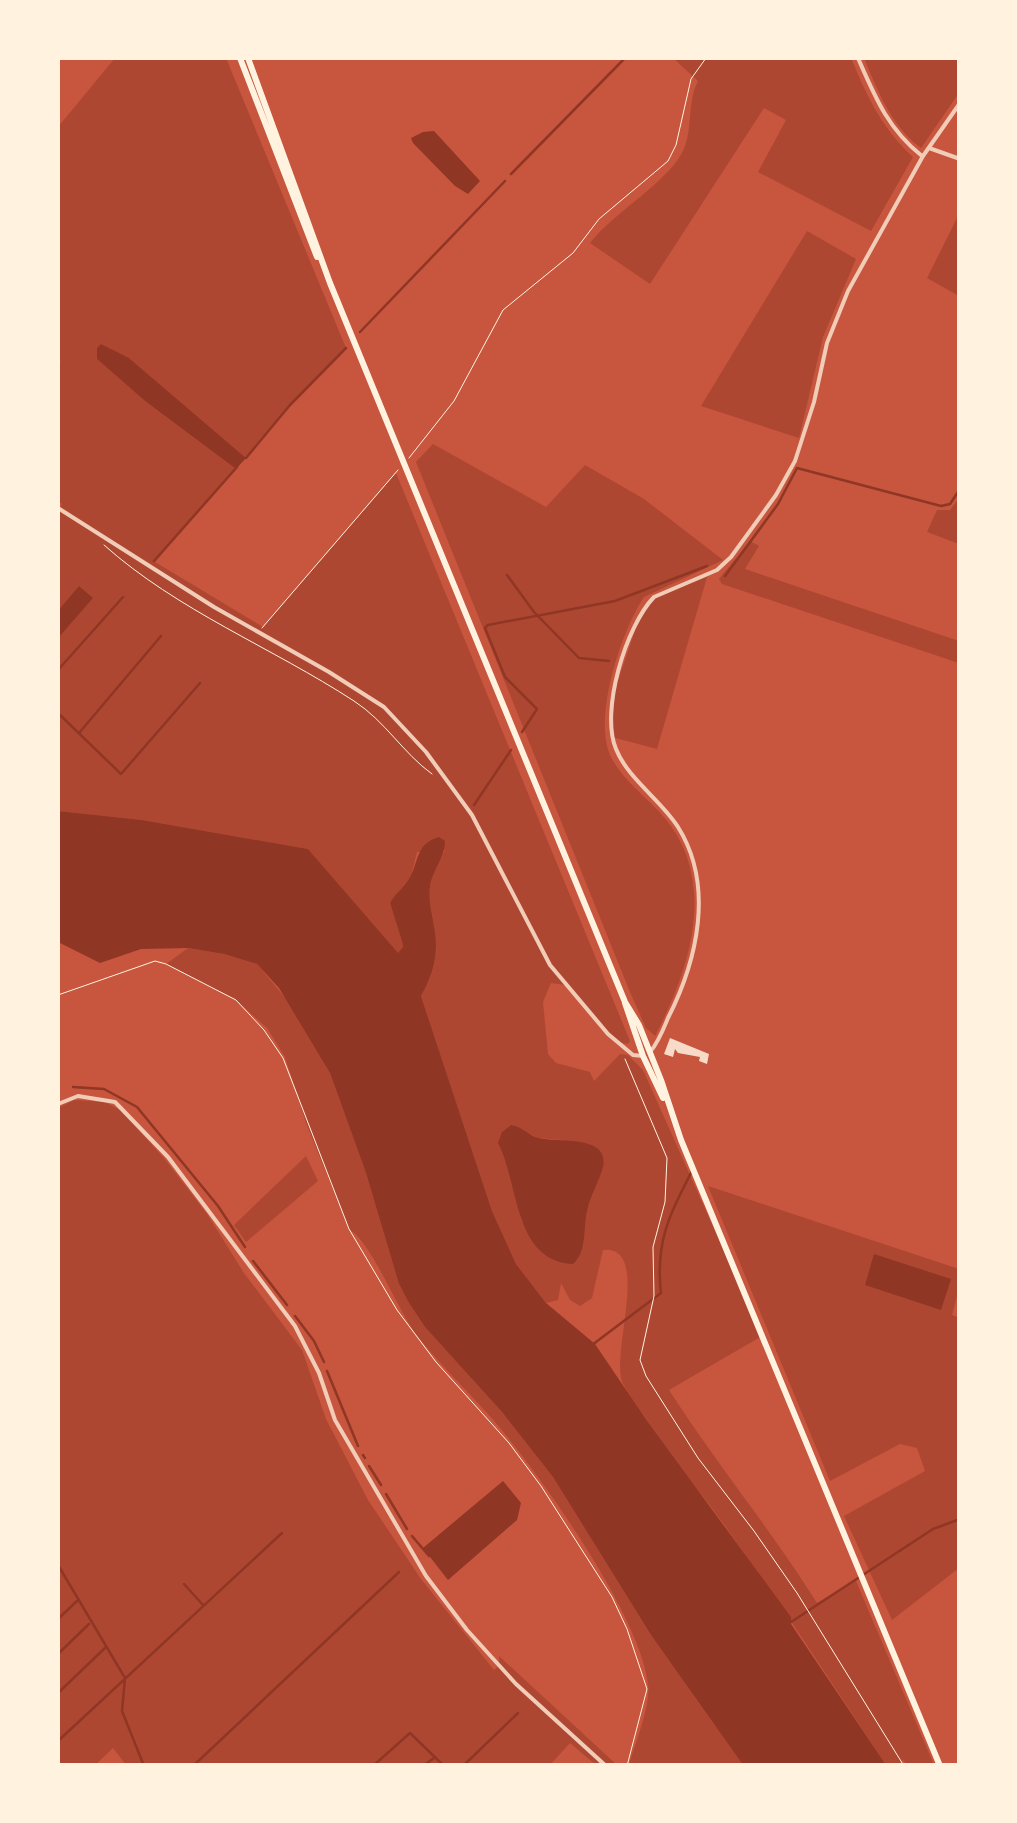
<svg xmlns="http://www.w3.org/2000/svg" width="1017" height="1823" font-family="Manrope,sans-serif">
<rect width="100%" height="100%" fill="#c8553d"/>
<path fill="#ae4732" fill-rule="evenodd" d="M115 58H226L346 348 290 405 246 458 129 358 97 359 145 401 236 469 155 562 263 627 396 473 630 1041 628 1044 618 1042 565 985 551 983 543 1002 548 1054 556 1063 590 1072 594 1081 620 1054 628 1055 643 1070 762 1336 669 1390C716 1463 771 1530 817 1603L856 1581 934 1765H907L903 1760 900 1762 902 1765H886C833 1685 781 1604 725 1526 692 1479 650 1435 623 1384 609 1356 653 1245 603 1250L592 1298 580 1306 570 1300 561 1283 558 1300 546 1303 516 1264 492 1211 421 996C451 944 424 933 430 887 431 874 439 861 445 850L417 852 411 876 390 903 402 940 403 947 398 954 308 849 142 820 58 811V511L62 504 58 501V364L61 360 58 357V127ZM511 1125 538 1138 563 1140 603 1165 588 1207 584 1229 522 1222 502 1132Z
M673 58H851C868 98 881 127 913 157L871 231 758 172 786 120 764 108 650 284 590 243C614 212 670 181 684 149 693 127 687 102 698 81Z
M864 58H959V93L921 148C891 126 878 91 864 58Z
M959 214V296L927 278Z
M807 231 856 259 823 337 799 438 701 406Z
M433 444 546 507 585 465 644 499 723 560 644 597C621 631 592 719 611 757 624 783 654 802 671 826 716 890 688 973 655 1036L646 1028 630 992 416 462Z
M959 498V544L927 532 937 510H950Z
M750 541 759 546 745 569 959 641V663L722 584 719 579Z
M707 577 657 749 612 737 613 695 638 622 654 597Z
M188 948 224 954 257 964 291 1005 330 1073 366 1173 399 1284 409 1303 425 1327 502 1412 553 1477 651 1635 743 1765H629C635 1744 651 1705 648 1684 640 1615 541 1476 495 1422 470 1393 442 1367 418 1337 397 1310 373 1244 349 1229L306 1123 285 1057 267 1028 236 1000 166 964Z
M74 1100 105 1102 120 1110 164 1158 207 1214 244 1273 302 1350 326 1419 368 1500 421 1579 494 1670 499 1666V1656L617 1765H596L570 1743 549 1766H127L113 1748 95 1765H58V1108Z
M306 1156 318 1181 246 1242 234 1225Z
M708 1186 959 1269V1288L952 1315 960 1318 959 1568 892 1620 844 1516 925 1471 917 1448 900 1444 830 1481Z"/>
<path fill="#8f3625" d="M423 132 434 131 480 181 468 194 455 186 413 143 411 138Z
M101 344 129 358 246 458 236 469 145 401 97 359V348Z
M79 586 93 598 58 638V611Z
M58 811 142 820 308 849 398 953 403 947 402 941 390 903C395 894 400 891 406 883 420 866 413 844 439 837L445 841C445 858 432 870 430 887 428 901 432 913 434 927 439 953 434 973 421 996L492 1211 516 1264 546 1303 595 1344 647 1421 791 1617V1624L886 1765H743L651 1635 553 1477 502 1412 425 1327 409 1303 399 1284 366 1173 330 1073 279 988 257 964 224 954 188 948 141 949 100 963 58 942Z
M511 1125C523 1127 529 1136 539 1138 557 1143 610 1134 603 1167 599 1182 590 1196 587 1212 583 1229 587 1252 573 1264 513 1261 519 1182 498 1143L502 1132Z
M874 1254 951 1279 941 1310 865 1285Z
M503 1481 521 1503 517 1520 448 1580 423 1548Z"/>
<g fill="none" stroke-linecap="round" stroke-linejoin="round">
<path stroke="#8f3625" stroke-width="2.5" d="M511 174 625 58
M360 332 505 181
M246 458 290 405 346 348
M154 561 237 467
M507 575 534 612 579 658 609 661
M725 576 778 504 797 468 941 506 950 504 960 489
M58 670 123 597
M58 713 121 774 200 683
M522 732 537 709 505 677 485 628 488 625 615 601 707 566
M79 733 161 636
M474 805 511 750
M73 1087 104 1089 137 1107 218 1206 245 1247
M253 1261 287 1305
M295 1316 314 1341 324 1362
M592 1345 661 1293C655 1241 670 1214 693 1169
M327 1371 358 1446
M363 1455 365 1458
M369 1466 381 1485
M386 1494 407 1529
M412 1536 429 1556
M58 1565 125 1678 122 1711 144 1766
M184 1584 203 1605
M58 1619 78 1600
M791 1622 933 1529 960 1519
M58 1654 89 1624
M58 1693 106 1647
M58 1741 282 1533
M193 1766 399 1572
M373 1766 410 1733 444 1766
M423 1766 434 1758
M463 1766 518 1713"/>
</g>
<path fill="#f7dbc8" d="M670 1038 709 1054 707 1064 699 1061 700 1057 678 1053 675 1049 673 1057 664 1054Z"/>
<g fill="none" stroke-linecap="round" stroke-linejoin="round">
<path stroke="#fff3e0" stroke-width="1" d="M409 458 454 401 503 310 573 253 599 219 668 161 676 145 691 79 706 58
M104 545C178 611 271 647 354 701 385 721 403 753 432 774
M262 628 398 470
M58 995 155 961 166 964 236 1000 264 1030 283 1058 349 1229 397 1310 436 1362 509 1443 541 1486 612 1597 627 1629 647 1689 627 1766
M625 1059 667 1158 665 1202 653 1247 654 1296 640 1360 646 1376 698 1458 754 1531 797 1593 904 1766
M140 1766V1765"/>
<path stroke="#f1ccb7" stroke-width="4" d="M858 58C875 97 888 129 922 156
M929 148 960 159
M58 508 214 607 329 672 384 707 426 752 472 815 550 965 608 1034 633 1055 643 1056
M650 1052C658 1043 663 1030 668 1018 697 961 715 886 678 827 661 800 628 779 616 749 600 711 626 626 654 597L717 570 731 557 776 495 795 461 814 402 827 343 848 291 923 156 960 103
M58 1104 78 1096 115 1102 168 1157 295 1326 319 1373 335 1420 426 1576 467 1630 516 1684 606 1766"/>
<path stroke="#fff3e0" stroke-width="6" d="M240 58 317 257
M248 58 330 283 625 1002 639 1025 661 1080 681 1140 940 1766
M625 1003 643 1056 663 1098"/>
</g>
<rect width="1017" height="1823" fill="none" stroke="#fff3e0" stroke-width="120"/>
</svg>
